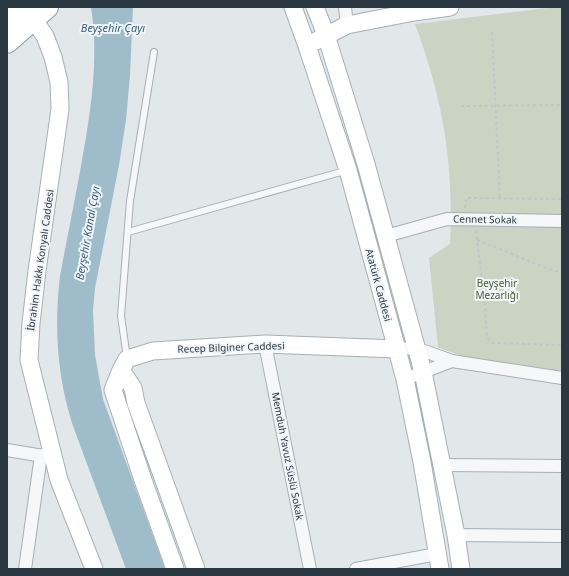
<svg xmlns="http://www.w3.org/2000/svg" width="569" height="576" font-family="'Noto Sans',sans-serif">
<rect width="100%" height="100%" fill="#e2e7ea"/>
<path fill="#cbd4c3" d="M556 7H562V370C520 372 477 363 438 347L429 258 450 244C454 163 443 100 415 24Z"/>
<path fill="#9ebcca" d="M91 7H133L130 75 126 120 119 165 95 288 93 310 95 355 103 399 165 569H126L73 426C57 376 54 328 60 276 66 243 73 210 79 177 89 121 100 64 91 7Z"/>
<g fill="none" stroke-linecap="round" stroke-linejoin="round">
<defs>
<path id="lane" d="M128 232 348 170
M127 358 121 316 130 201 154 52"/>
<path id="street" d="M345 7 347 25
M386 236 447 219 562 221
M265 344 310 569
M397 349 416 348 452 361 562 378
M405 379 452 361
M7 450 49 457
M442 465 562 466
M456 535 562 536
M25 569 41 455
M356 569 437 554"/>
<path id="secondary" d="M293 7 307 46 348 170 405 379 422 462 440 569
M315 7 326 35 366 164 423 372 456 535 461 569
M33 19 45 36 53 57 59 82 60 109 37 271 31 323 29 360 59 480 94 569
M316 41 347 25 414 12 450 7
M121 370 127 359 153 351 265 344 397 349
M175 569 143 480 113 390 121 370 133 388 136 403 196 569"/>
<path id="highway" d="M7 18 19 7
M7 42 47 7"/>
</defs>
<use href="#lane" stroke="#a7afb4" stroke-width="8"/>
<use href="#street" stroke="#a7afb4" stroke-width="14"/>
<use href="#secondary" stroke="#a7afb4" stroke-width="19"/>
<use href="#highway" stroke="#8997a1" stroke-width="24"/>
<path stroke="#c0c5c9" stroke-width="2" stroke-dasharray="3 3" stroke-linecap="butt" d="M492 32 500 199
M461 106 562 105
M465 208 466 198 562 199
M476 231 485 305 487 338 493 343 562 345
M477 240 549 269 562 273"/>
<use href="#lane" stroke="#f5f7f9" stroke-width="6"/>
<use href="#street" stroke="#f5f7f9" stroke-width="12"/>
<use href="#secondary" stroke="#fff" stroke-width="17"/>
<use href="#highway" stroke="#fff" stroke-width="22"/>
</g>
<g text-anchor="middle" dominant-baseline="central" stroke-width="4" stroke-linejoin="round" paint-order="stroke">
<g font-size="10" fill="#2a3842" stroke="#f2f5f8">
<text transform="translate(485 219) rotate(1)">Cennet Sokak</text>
<text transform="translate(40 260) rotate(-82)">İbrahim Hakkı Konyalı Caddesi</text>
<text transform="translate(379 285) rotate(75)">Atatürk Caddesi</text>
<text transform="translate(231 347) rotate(-2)">Recep Bilginer Caddesi</text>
<text transform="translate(288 456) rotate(79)">Memduh Yavuz Süslü Sokak</text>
</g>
<g font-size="10" fill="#465e37" stroke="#f2f5f8">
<text x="497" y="283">Beyşehir<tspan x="497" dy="12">Mezarlığı</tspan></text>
</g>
<g font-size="11" font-style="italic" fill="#345f76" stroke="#f2f5f8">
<text x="113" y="27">Beyşehir Çayı</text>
<text transform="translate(87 233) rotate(-80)">Beyşehir Kanal Çayı</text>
</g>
</g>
<rect width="569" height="576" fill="none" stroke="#2a3842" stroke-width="16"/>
</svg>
